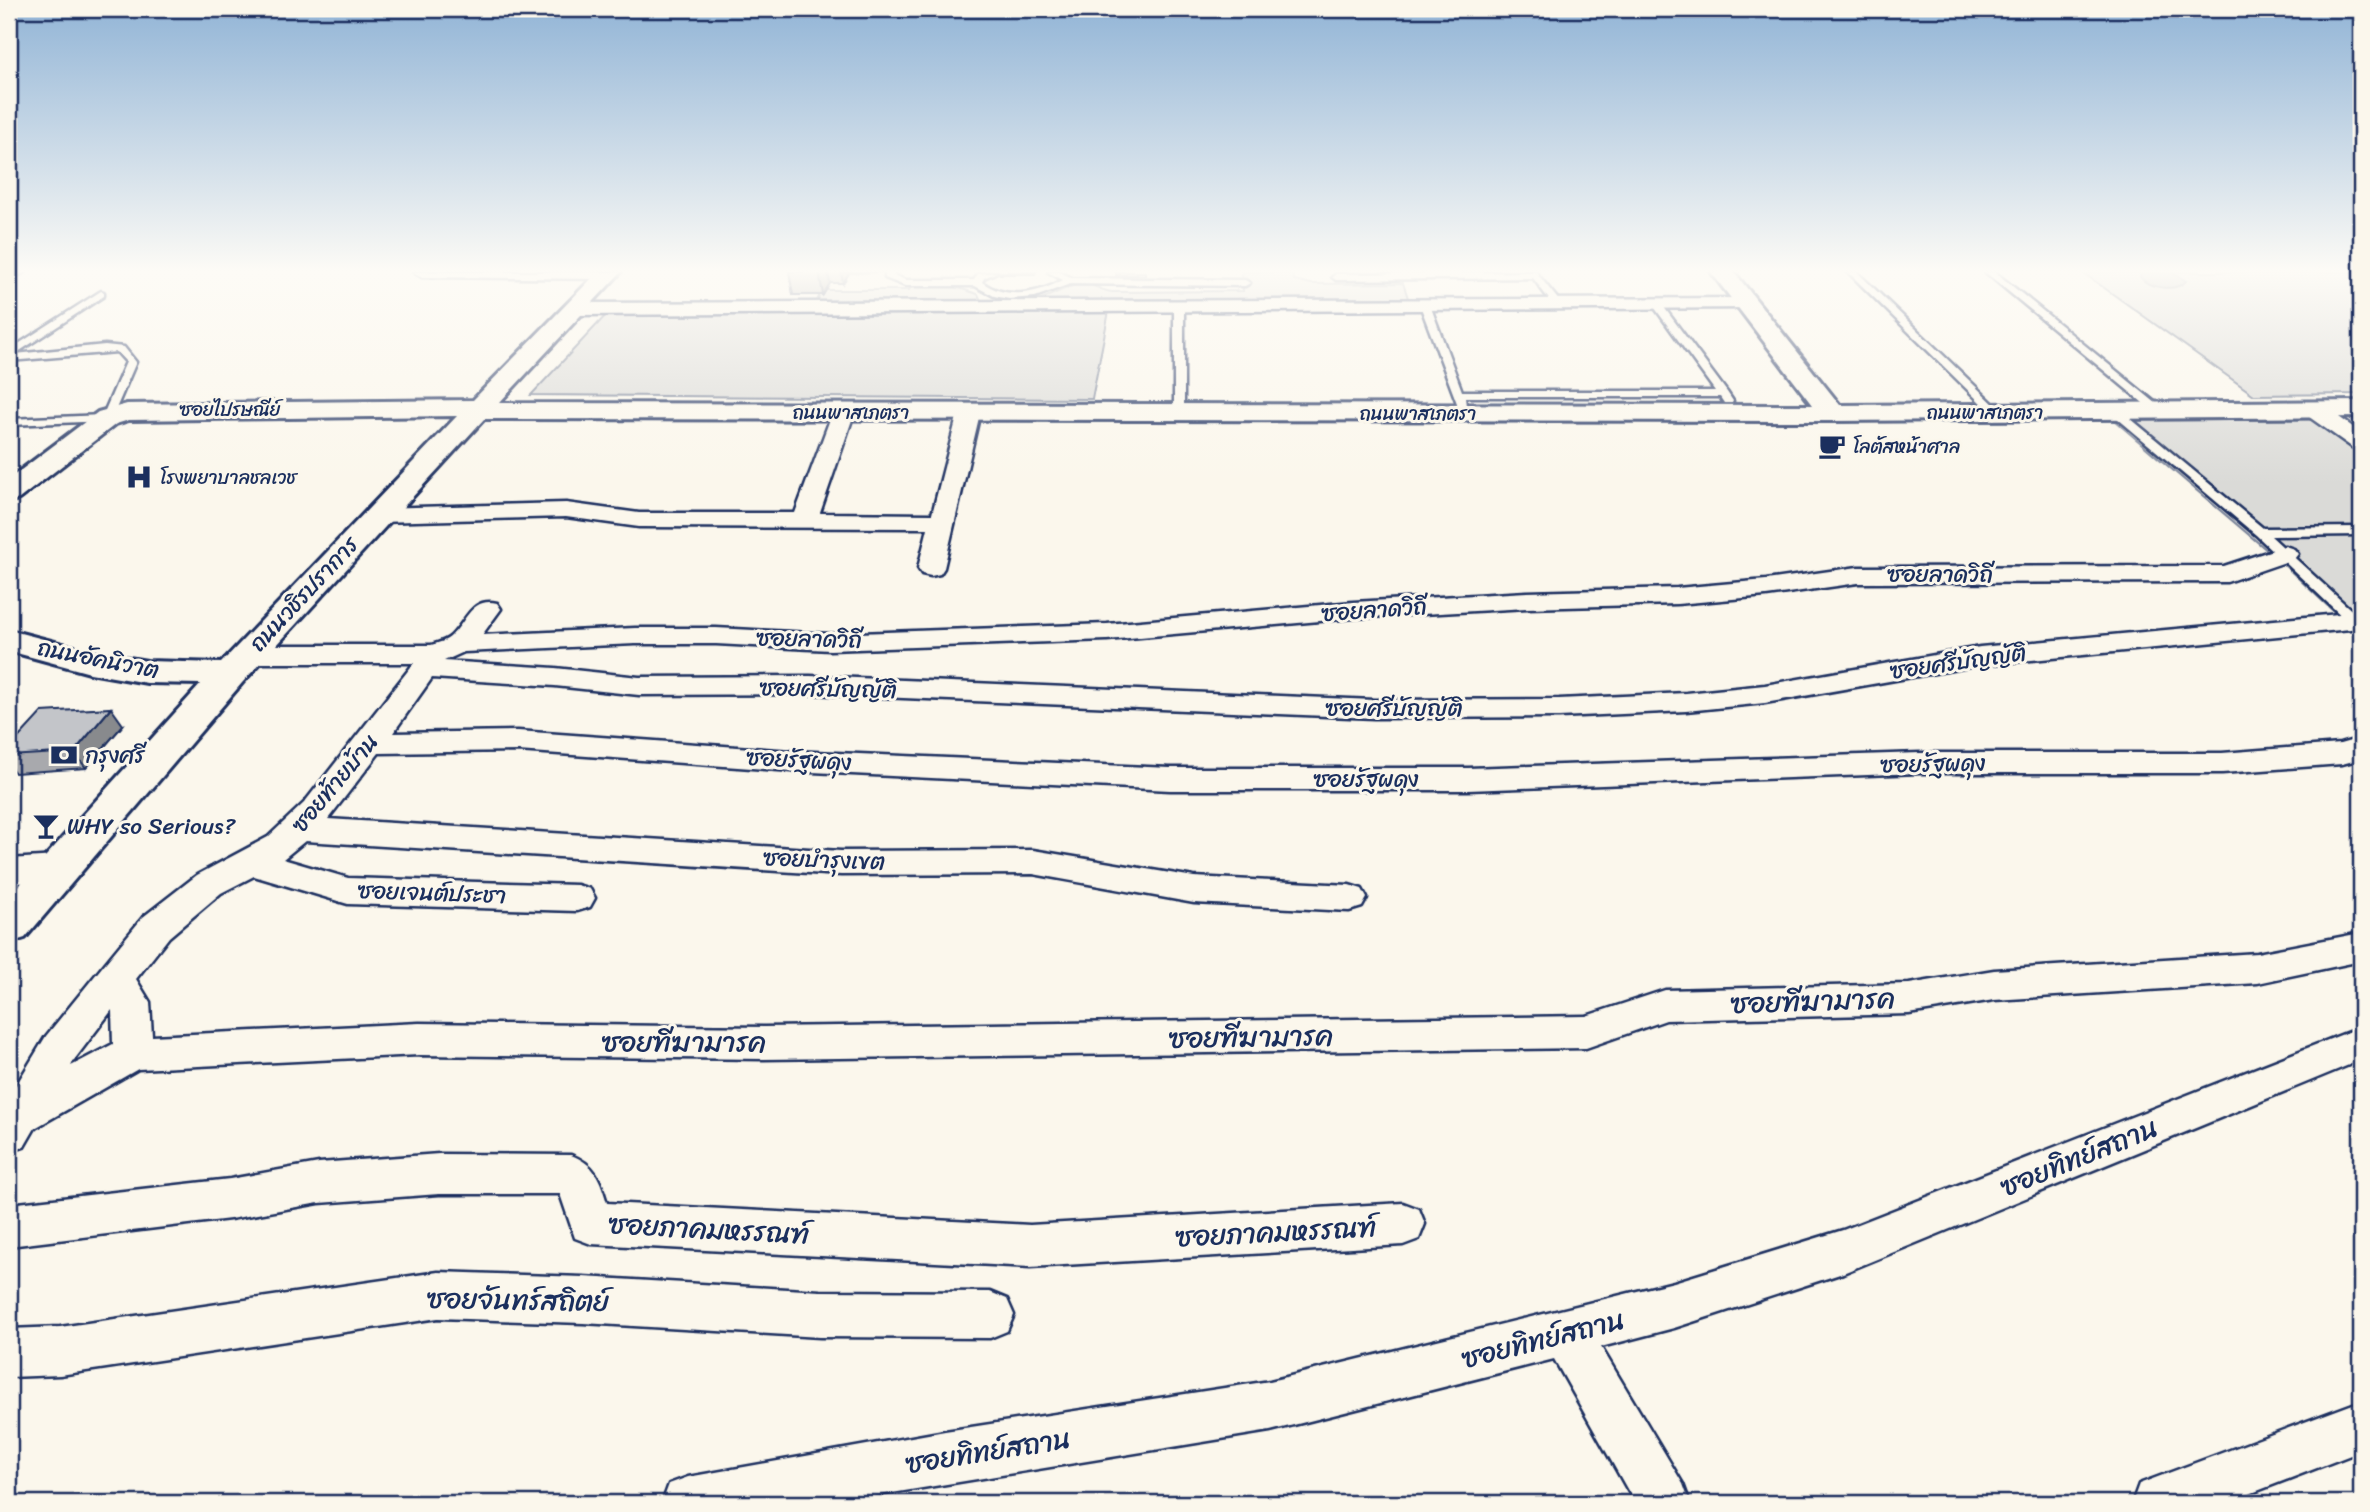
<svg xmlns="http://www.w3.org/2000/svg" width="2370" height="1512" font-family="Sriracha,'Playpen Sans Thai',sans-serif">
<rect width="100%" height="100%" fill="#fbf7ec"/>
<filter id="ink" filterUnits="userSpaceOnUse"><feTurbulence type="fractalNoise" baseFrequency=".0143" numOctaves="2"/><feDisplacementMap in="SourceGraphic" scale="14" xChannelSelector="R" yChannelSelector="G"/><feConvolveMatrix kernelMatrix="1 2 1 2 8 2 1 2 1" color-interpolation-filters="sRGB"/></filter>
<g filter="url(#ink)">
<path fill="#dadad7" stroke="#7a849a" stroke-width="2" d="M1242 272H1292L1294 280 1311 284 1403 283 1409 301 1049 303 1040 299C1056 295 1073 281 1090 285 1098 287 1103 291 1112 292L1243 291Z
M2082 272H2361V394L2254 395Z
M911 286H952L978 294 981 301 816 303 822 290H909Z
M1109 311 1092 399 531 395 607 314Z
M2361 419V627H2350L2282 563 2115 421Z"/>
<path fill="#afb3bb" stroke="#747e96" stroke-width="2" d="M2142 272H2171L2186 281C2176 292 2149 289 2140 277Z"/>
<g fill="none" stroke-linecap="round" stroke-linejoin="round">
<defs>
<path id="lane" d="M885 272H894L893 275 906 280H974L978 274 997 272 984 278 982 282C1006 300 1038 294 1063 280L1048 272H1060L1072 278 1245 280 1250 283 1245 286 1070 284 1035 297 1009 299 994 296 975 286H905L885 278Z
M1536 272 1560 302V306H1554L1533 278 1336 280 1332 277 1336 274Z
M1848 272H1857L1999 409V413H1991Z
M1985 272H1995L2162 408V412H2154Z
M101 291 104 292V296L15 354 105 345 124 347 136 362 112 418 107 421 9 425V419L103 415 126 362 117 352 9 361V350Z
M1657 301 1660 302 1727 392 1733 401 1732 403H1724L1720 397H1465L1466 406H1458L1420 305 1425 302 1430 305 1462 391H1715L1652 304Z
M1179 303 1184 306V413L1179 416 1174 413V306Z
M2111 409H2119L2263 528 2361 527V535L2271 536 2359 617 2361 620 2359 623H2349L2256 535 2111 413Z"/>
<path id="street" d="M9 272H25L9 280Z
M413 272H616L617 274 608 279 422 277Z
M1747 298 1754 300 1756 304 1754 308 574 315 565 309 574 303Z
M2313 402 2321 404 2361 433V450L2353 448 2305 414 2302 409 2305 404Z
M844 404 852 406 855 411 820 513 932 514 958 413 961 408H977L980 413 944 568 940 574 931 576 922 574 918 568 928 528 639 527 566 517 378 522 369 520 366 515 369 510 378 508 566 503 639 513H795L833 411 836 406Z
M2285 546 2294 549 2298 554 2294 559 2227 582 1858 583 1766 596 1677 604 1527 608 1353 618 1107 640 830 650 716 644H635L464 652 444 661 555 668 639 677 810 676 1374 700 1559 699 1686 693 1765 685 1980 647 2361 612V628L1980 665 1765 703 1686 711 1559 717 1374 718 810 694 639 695 555 686 432 678 393 733 518 731 792 751 1170 768H1468L1920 753H2222L2340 744 2361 738V759L2342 764 2222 773H1920L1468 790H1170L792 771 518 751 379 753 328 819 841 851 1033 850 1194 877 1349 885 1362 889 1367 898 1362 907 1349 911 1194 903 1033 874 841 875 305 841 283 859 348 878 577 885 590 889 595 898 590 907 577 911 348 904 254 876 221 893 169 937 136 979 150 1002 152 1036 419 1023 764 1027 1586 1016 1665 990 1909 984 1994 970 2257 953 2361 933V961L2257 983 1994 1000 1909 1014 1666 1020 1586 1048 764 1059 419 1055 138 1069 35 1128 24 1147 9 1152V1097L46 1036 102 967 143 917 197 875 268 837 304 803 414 663H249L239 660 235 654 239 648 249 645H431C438 643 446 641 451 636 467 621 471 597 497 603L501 609 482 635 635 628H716L830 634 1107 624 1353 602 1527 592 1677 588 1766 580 1858 567 2224 566ZM112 1010 113 1044 71 1066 74 1060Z
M57 856 69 860 74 869 69 878 57 882 9 883V859Z
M2361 1027V1060L1843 1273 1674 1328 1601 1347 1683 1484 1690 1503H1635L1554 1359 1270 1431 831 1503H662L669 1484 688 1477 945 1431 1270 1381 1674 1282 1843 1230Z
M439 1154 571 1155C595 1164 600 1179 607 1203L1030 1225 1403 1203 1419 1209 1425 1224 1419 1239 1403 1245 1030 1267 591 1244 575 1238 560 1194H439L319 1203 230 1219 9 1246V1204L230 1179 319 1163Z
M438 1272 583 1277 820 1291 990 1292 1007 1299 1014 1315 1007 1331 990 1338 820 1337 583 1323 438 1318 60 1375 9 1377V1329L60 1327Z
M2361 1401V1451L2226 1503H2132L2139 1484Z"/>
<path id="secondary" d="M598 272H621L499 403 1812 405 1711 272H1734L1840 405 2361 401V417L1832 421 484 419 242 683 25 938 9 943V897L201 684 147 683 90 673 9 651V630L93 652 147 661 221 663 457 416 129 420 116 424 19 499 9 502V479L98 412 127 404 473 400Z"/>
</defs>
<use href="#lane" stroke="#1b2f5e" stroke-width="5"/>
<use href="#street" stroke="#1b2f5e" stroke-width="5"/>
<use href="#secondary" stroke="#1b2f5e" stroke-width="6"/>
<use href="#lane" fill="#fbf7ec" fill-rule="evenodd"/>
<use href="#street" fill="#fbf7ec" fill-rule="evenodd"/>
<use href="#secondary" fill="#fbf7ec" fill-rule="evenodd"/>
</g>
<path fill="#a8a9ad" stroke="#1b2f5e" stroke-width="2" d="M789 272H883L849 273 843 283H830L823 295H793Z
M1000 272H1036L1035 274H1000Z
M1116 272H1145V275H1116Z
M123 725 86 768 15 773 9 765V756Z"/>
<path fill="#888a8d" stroke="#1b2f5e" stroke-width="2" d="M819 272H828L830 283 823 295Z
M841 272 849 273 843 283Z
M111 708 123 725 86 768 74 752Z"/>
<path fill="#c3c5c9" stroke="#1b2f5e" stroke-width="2" d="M111 708 74 752 9 756V748L42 712Z"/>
</g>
<linearGradient id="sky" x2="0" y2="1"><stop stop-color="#91b4d6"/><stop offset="0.56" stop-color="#fdfbf6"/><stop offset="1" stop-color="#fdfbf6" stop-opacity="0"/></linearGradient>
<rect width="2370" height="484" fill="url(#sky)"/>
<defs>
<symbol id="cafe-bare" viewBox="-9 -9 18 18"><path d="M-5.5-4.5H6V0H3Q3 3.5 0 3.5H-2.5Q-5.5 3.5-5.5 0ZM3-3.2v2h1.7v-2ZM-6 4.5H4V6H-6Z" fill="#1b2f5e" stroke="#fbf7ec" stroke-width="2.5" paint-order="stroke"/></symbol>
<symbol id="hospital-bare" viewBox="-9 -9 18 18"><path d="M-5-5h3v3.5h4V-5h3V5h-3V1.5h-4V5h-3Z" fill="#1b2f5e" stroke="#fbf7ec" stroke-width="2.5" paint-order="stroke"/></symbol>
<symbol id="bank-bare" viewBox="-9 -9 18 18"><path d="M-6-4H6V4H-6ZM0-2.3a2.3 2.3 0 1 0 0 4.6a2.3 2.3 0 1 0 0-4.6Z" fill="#1b2f5e" stroke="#fbf7ec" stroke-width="2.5" paint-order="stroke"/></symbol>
<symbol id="bar-bare" viewBox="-9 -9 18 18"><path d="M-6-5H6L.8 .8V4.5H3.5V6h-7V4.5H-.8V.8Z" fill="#1b2f5e" stroke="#fbf7ec" stroke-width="2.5" paint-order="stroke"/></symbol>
</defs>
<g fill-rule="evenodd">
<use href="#cafe-bare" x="1813" y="427" width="38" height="38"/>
<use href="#hospital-bare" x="120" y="458" width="38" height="38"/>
<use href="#bank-bare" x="45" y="736" width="38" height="38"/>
<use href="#bar-bare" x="27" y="807" width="38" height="38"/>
</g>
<g text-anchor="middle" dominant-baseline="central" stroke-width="6" stroke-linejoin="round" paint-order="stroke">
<g font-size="19" fill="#1b2f5e" stroke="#fbf7ec">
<text x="230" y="409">ซอยไปรษณีย์</text>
<text x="851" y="412">ถนนพาสเภตรา</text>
<text x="1985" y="412">ถนนพาสเภตรา</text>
<text x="1418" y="413">ถนนพาสเภตรา</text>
</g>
<g font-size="19" fill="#1b2f5e" stroke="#fbf7ec" text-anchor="start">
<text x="1853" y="446">โลตัสหน้าศาล</text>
<text x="160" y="477">โรงพยาบาลชลเวช</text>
</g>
<g font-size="23" fill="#1b2f5e" stroke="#fbf7ec">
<text x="1940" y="574">ซอยลาดวิถี</text>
<text transform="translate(304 594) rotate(-47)">ถนนวชิรปราการ</text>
<text transform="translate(1374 610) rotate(-4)">ซอยลาดวิถี</text>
<text transform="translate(809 639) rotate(1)">ซอยลาดวิถี</text>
<text transform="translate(98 659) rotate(11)">ถนนอัคนิวาต</text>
<text transform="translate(1958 662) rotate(-8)">ซอยศรีบัญญัติ</text>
<text transform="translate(828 689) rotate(1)">ซอยศรีบัญญัติ</text>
<text x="1394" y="708">ซอยศรีบัญญัติ</text>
<text transform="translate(799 760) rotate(3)">ซอยรัฐผดุง</text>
<text transform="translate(1933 764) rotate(-1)">ซอยรัฐผดุง</text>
<text x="1366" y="779">ซอยรัฐผดุง</text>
<text transform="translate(335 783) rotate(-50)">ซอยท้ายบ้าน</text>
<text transform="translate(824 860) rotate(2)">ซอยบำรุงเขต</text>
<text transform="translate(432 893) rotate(2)">ซอยเจนต์ประชา</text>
</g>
<g font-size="23" fill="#1b2f5e" stroke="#fbf7ec" text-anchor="start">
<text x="85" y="755">กรุงศรี</text>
<text x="67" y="826">WHY so Serious?</text>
</g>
<g font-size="28" fill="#1b2f5e" stroke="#fbf7ec">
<text transform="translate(1813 1001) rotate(-2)">ซอยฑีฆามารค</text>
<text transform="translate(1251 1037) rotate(-1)">ซอยฑีฆามารค</text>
<text x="684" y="1042">ซอยฑีฆามารค</text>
<text transform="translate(2079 1157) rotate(-22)">ซอยทิทย์สถาน</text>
<text transform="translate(709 1229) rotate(3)">ซอยภาคมหรรณฑ์</text>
<text transform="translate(1276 1232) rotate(-3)">ซอยภาคมหรรณฑ์</text>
<text transform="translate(518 1300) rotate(1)">ซอยจันทร์สถิตย์</text>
<text transform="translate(1543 1339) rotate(-14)">ซอยทิทย์สถาน</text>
<text transform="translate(988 1451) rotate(-9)">ซอยทิทย์สถาน</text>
</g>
</g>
<rect width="2370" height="1512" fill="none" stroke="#fbf7ec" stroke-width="35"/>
<rect x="18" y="18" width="2335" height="1477" fill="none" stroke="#1b2f5e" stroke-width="2.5" filter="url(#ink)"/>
</svg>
